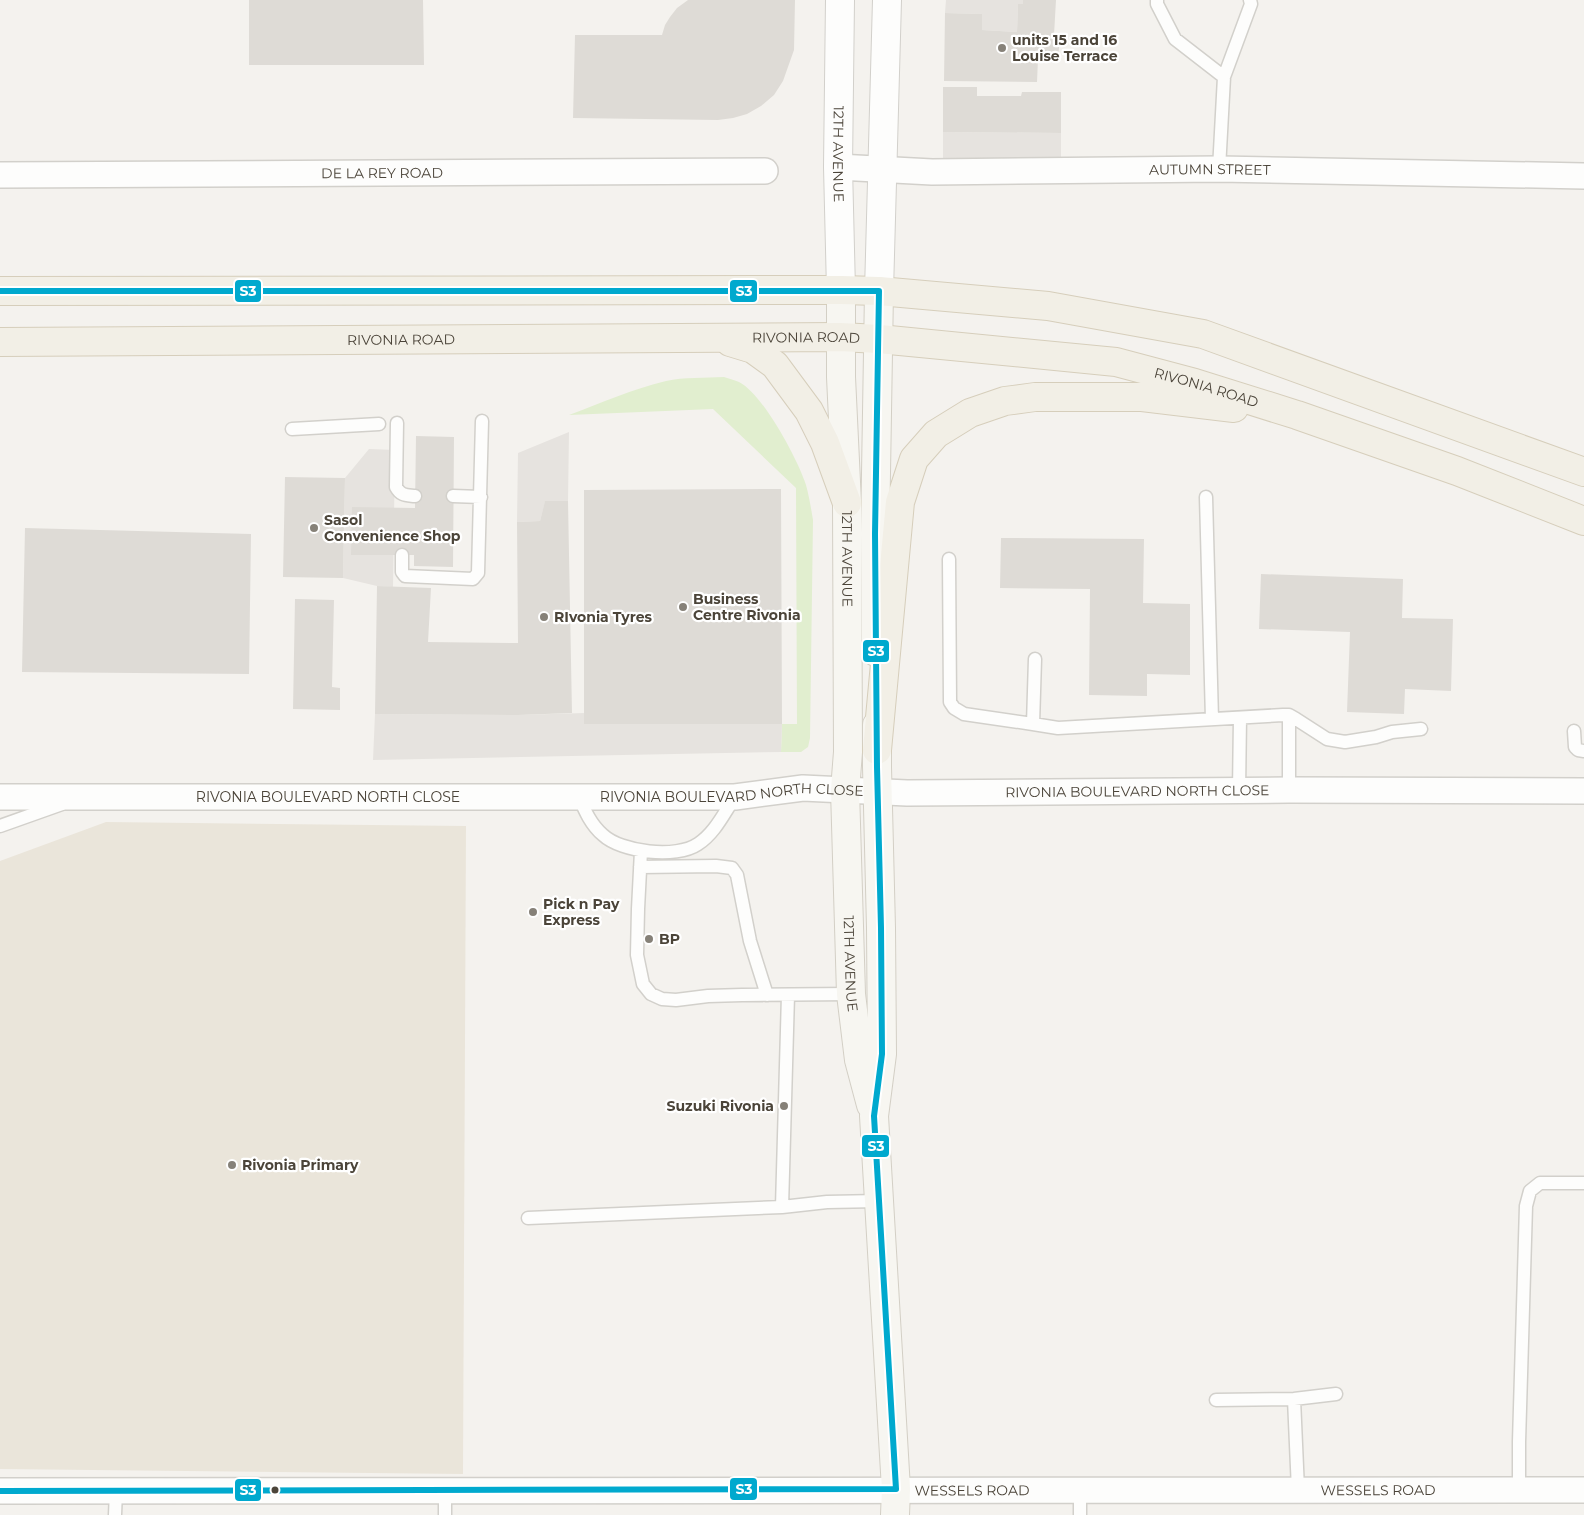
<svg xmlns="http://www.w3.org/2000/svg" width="1584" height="1515" font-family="Montserrat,sans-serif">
<rect width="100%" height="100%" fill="#f4f2ee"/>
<path fill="#eae5da" d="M106 822 466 826 463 1474 0 1469V861Z"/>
<path fill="#e1eecf" d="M724 377C729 379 735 380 739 382 763 394 798 460 806 485 809 496 811 508 813 520L810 738 808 747 801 752H781L782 724H797L796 488 713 409 569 415C601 403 633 389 666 381 684 377 705 378 724 377Z"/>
<path fill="#e6e3df" d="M946 0H1023V4H1018L1017 32 982 30V14L945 13Z
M943 132 1061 133V160L943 159Z
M569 432 568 501 545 502 540 521 517 522 518 453Z
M369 449 395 450 393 587 377 586 343 578 345 478Z
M585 713V724H782L781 752 373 760 375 714 518 715Z"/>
<path fill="#dedbd6" d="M249 0H423L424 65H249Z
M688 0H795L794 50 783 81 774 95 761 106 747 114 733 118 718 120 573 118 575 35H662L665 25 670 17 677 8Z
M1023 0H1056L1054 35 1060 36 1058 60 1038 59 1037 82 944 81 945 13 982 14V30L1017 32 1018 4H1023Z
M943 87H977V96H1021L1022 92H1061V133L943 132Z
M416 436 454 437 453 567 414 566V555H351L352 507 415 508Z
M285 477 345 478 343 578 283 577Z
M781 489 782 724H584V490Z
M545 501H568L572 713 518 715 375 714 377 586 431 588 428 642 518 643 517 522 540 521Z
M25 528 251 534 249 674 22 672Z
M1001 538 1144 539 1143 603 1190 604V675L1147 674V696L1089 695 1090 589 1000 588Z
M1261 574 1403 579 1402 618 1453 619 1451 691 1405 689 1404 714 1347 712 1350 632 1259 629Z
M295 599 334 600 332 687 340 688V710L293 709Z"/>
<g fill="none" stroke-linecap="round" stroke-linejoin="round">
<defs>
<path id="service" d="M1157 0V4L1175 39 1224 77
M1219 169 1224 77 1251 4 1250 0
M397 423 396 487C401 496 406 495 415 496
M292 429 379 424
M453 496 481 497
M1206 497 1212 719
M402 555V572L405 576 473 579 478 573 482 421
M949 559 950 702 954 708 964 714 1033 724
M1035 659 1033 724 1058 728 1283 715H1289L1296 719 1327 739 1345 742 1376 737 1392 732 1421 729
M1289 715V790
M1574 731 1575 747 1578 750 1584 751
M1239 791 1240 718
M579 797C585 811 591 825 603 835 621 852 676 859 698 844 715 833 724 813 735 797
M0 826 62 804
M641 851 638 909 637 955 643 984 651 994 662 999 676 1000 708 996 742 995 851 994
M640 867 716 866 732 868 737 875 750 941 767 995
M782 1207 788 995
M528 1218 782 1207 827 1202 879 1201
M1294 1399 1298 1490
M1216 1400 1294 1399 1336 1394
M1080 1490V1515
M1519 1490V1442L1526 1206 1530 1191 1540 1183H1584
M115 1515 116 1491
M445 1515V1491"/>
<g id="minor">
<path id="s1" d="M838 167 932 172 1219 169 1584 176"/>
<path id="s2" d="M0 175 765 171"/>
<path id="s3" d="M0 797H735L803 788 907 793 1289 790 1584 791"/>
<path id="s4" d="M0 1491 1584 1490"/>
</g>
<g id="tertiary">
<path id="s5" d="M840 0 838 167 841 290"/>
<path d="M879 291 887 0"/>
</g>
<g id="secondary">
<path id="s6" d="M841 290V377L847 503 848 752 845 790 851 994 859 1060 871 1105"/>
<path d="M876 652 875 534 879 291"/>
<path d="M877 725V767L881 928 882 1054 874 1116 896 1489 895 1515"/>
</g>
<g id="primary">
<path d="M0 291 841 290 879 291 1048 306 1203 334 1584 472"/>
<path id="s7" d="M0 342 840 337 879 339 1116 362 1195 383 1297 415 1457 471 1584 521"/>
<path d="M730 342 753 349 775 365 809 411 825 443 847 503"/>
<path d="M877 750 900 502 914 459 936 434 970 413 1005 401 1035 397H1142L1234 408"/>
</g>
</defs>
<use href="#service" stroke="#d2d0cb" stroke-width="15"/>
<use href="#minor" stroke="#d2d0cb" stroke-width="28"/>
<use href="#tertiary" stroke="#d2d0cb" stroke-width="30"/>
<use href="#secondary" stroke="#d3cfc5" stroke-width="30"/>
<use href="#primary" stroke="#d6cebb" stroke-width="30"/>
<use href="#service" stroke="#fdfdfc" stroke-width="12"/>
<use href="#minor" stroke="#fdfdfc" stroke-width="25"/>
<use href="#tertiary" stroke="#fdfdfc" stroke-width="28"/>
<use href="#secondary" stroke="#f7f6f1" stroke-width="28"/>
<use href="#primary" stroke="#f2efe6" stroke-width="28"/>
<defs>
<path id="bus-1" d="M0 291H879L875 534 877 767 881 928 882 1054 874 1116 896 1489 0 1491"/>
</defs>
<use href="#bus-1" stroke="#fff" stroke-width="10"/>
<use href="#bus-1" stroke="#00a9ce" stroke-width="6"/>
</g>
<g fill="#868178" stroke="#fff" stroke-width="2">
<circle cx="1002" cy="48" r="5"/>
<circle cx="314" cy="528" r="5"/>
<circle cx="683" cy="607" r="5"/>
<circle cx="544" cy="617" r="5"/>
<circle cx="533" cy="912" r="5"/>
<circle cx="649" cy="939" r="5"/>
<circle cx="784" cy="1106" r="5"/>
<circle cx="232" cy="1165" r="5"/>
</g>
<circle fill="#4b4439" stroke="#fff" stroke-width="2" cx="275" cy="1490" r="4.5"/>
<g text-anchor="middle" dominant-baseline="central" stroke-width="4.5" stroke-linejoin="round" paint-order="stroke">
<g font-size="14" font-weight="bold" fill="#4b4439" stroke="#fff" text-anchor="start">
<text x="1012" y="40">units 15 and 16<tspan x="1012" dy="16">Louise Terrace</tspan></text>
<text x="324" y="520">Sasol<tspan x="324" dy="16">Convenience Shop</tspan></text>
<text x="693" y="599">Business<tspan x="693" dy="16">Centre Rivonia</tspan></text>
<text x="554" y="617">RIvonia Tyres</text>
<text x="543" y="904">Pick n Pay<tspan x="543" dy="16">Express</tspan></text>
<text x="659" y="939">BP</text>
<text x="774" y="1106" text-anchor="end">Suzuki Rivonia</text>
<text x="242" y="1165">Rivonia Primary</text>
</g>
<g font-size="14" fill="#4b4439" stroke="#fff">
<text stroke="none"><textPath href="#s5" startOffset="154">12TH AVENUE</textPath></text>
<text stroke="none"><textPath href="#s1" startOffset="372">AUTUMN STREET</textPath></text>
<text stroke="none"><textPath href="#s2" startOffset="382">DE LA REY ROAD</textPath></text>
<text stroke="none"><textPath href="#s7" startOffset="806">RIVONIA ROAD</textPath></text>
<text stroke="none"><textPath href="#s7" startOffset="401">RIVONIA ROAD</textPath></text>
<text stroke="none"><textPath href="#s7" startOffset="1211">RIVONIA ROAD</textPath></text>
<text stroke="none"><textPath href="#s6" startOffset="269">12TH AVENUE</textPath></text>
<text stroke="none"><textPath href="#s3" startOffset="1138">RIVONIA BOULEVARD NORTH CLOSE</textPath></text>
<text stroke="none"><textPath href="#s3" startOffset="732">RIVONIA BOULEVARD NORTH CLOSE</textPath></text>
<text stroke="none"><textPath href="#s3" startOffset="328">RIVONIA BOULEVARD NORTH CLOSE</textPath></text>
<text stroke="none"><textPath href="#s6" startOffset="674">12TH AVENUE</textPath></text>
<text stroke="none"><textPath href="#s4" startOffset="972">WESSELS ROAD</textPath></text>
<text stroke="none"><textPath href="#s4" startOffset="1378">WESSELS ROAD</textPath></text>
</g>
</g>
<g stroke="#fff" stroke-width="2">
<rect x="234" y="279" width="28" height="24" rx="5" fill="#00a9ce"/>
<rect x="729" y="279" width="29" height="24" rx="5" fill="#00a9ce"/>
<rect x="862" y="639" width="28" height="24" rx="5" fill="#00a9ce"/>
<rect x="861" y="1134" width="29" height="24" rx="5" fill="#00a9ce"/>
<rect x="729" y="1477" width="29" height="24" rx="5" fill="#00a9ce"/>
<rect x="234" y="1478" width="28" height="24" rx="5" fill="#00a9ce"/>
</g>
<g font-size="14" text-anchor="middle" font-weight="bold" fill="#fff">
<text x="248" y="296">S3</text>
<text x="744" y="296">S3</text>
<text x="876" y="656">S3</text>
<text x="876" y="1151">S3</text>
<text x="744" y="1494">S3</text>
<text x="248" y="1495">S3</text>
</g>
</svg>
